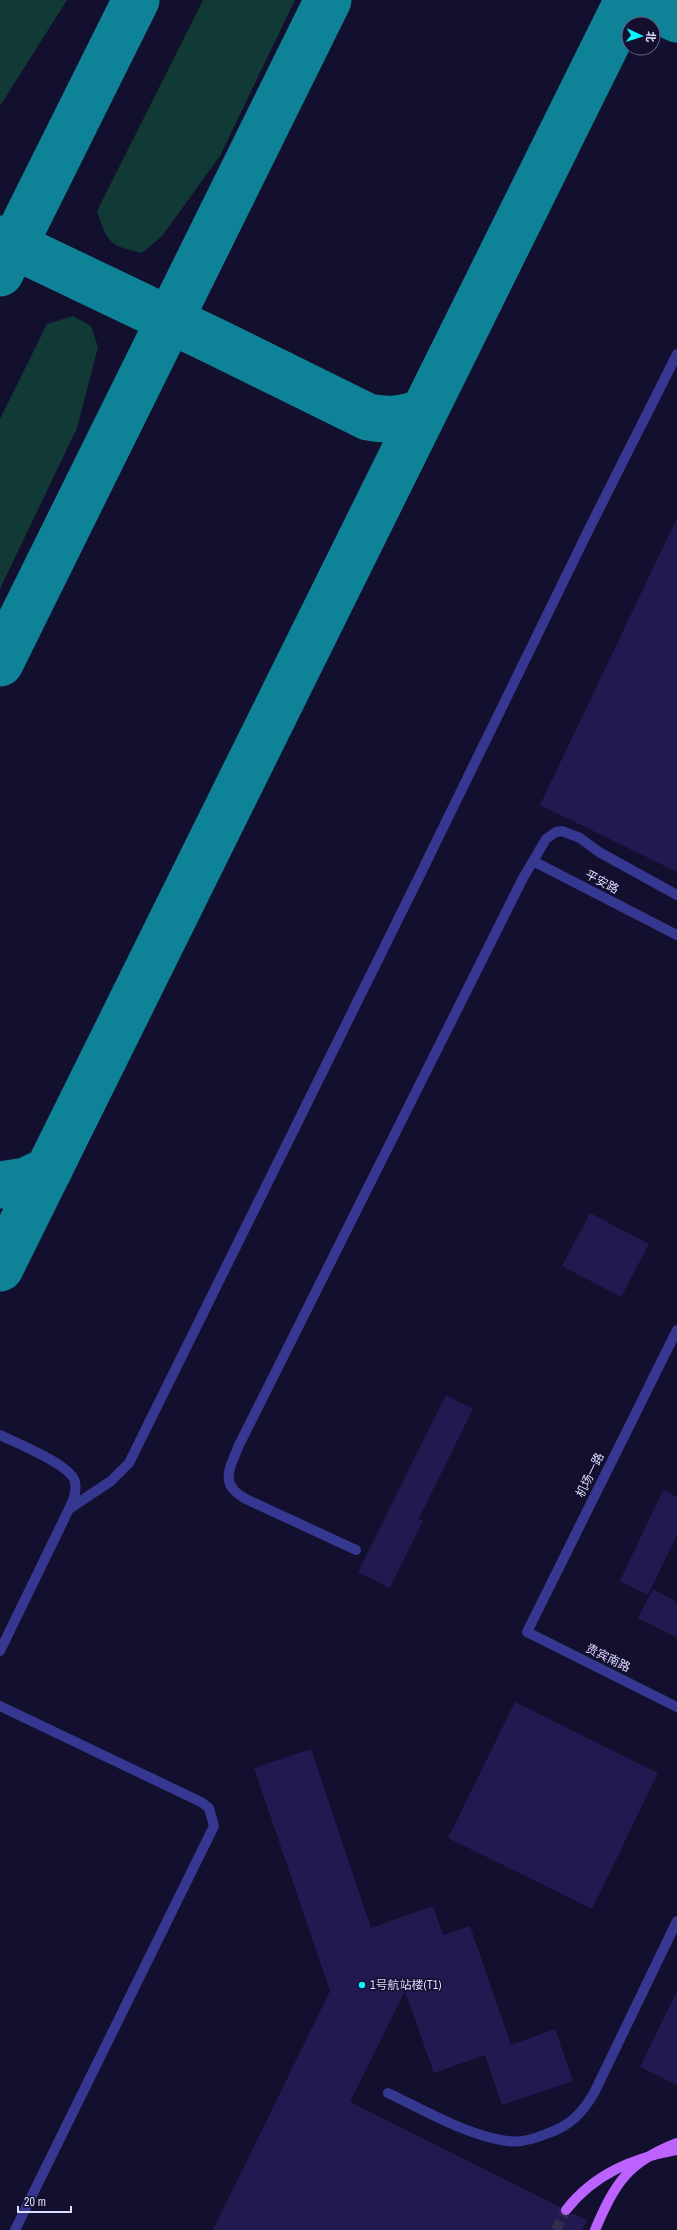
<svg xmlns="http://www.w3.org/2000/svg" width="677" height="2230" font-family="'Archivo Narrow','Noto Sans SC',sans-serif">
<rect width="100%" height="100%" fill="#130f2e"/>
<path fill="#113935" d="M0 0H67L0 106Z
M203 0H295L220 156 162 236 142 253C109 245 108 244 97 211Z
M73 316 91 326 98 347 77 428 0 589V419L47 324Z"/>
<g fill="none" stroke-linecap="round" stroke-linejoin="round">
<path stroke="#0e8296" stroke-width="47" d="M639 0 677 19
M0 239 218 343 368 417C388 421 404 420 423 412
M0 273 136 0
M0 663 328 0
M0 1185 26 1181 49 1170
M0 1268 628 0"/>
</g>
<path fill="#221951" d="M677 518V872L540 805Z
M590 1213 649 1244 621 1297 562 1266Z
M446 1395 473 1409 419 1518 423 1521 390 1588 358 1572Z
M663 1490 677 1497V1535L648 1595 620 1581Z
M653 1589 677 1602V1638L638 1618Z
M515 1702 658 1773 592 1909 448 1838Z
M311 1749 371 1928 433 1906 443 1935 470 1926 511 2045 555 2029 573 2081 502 2105 485 2055 434 2073 405 1991 350 2102 560 2207 562 2215 568 2216 572 2213 587 2220 582 2230H213L330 1991 254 1768Z
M677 1991V2085L640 2067Z"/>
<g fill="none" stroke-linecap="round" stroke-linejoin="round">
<path stroke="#312e4d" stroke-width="10" stroke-dasharray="10 5" stroke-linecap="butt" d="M556 2230 566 2210"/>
<path stroke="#363791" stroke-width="10" d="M533 861 677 935
M677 1330 527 1632 677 1707
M0 1435C16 1443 72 1465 75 1482 77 1492 73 1501 69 1509L0 1651
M69 1509 111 1481 129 1463 419 877 591 525 677 354
M356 1550 246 1499C218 1484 230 1468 239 1445L523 878 546 839 556 832 562 831 580 838 599 852 677 895
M0 1706 201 1802 209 1808 214 1826 15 2230
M388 2093C424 2110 468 2136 507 2141 520 2143 534 2139 546 2134 570 2126 583 2113 595 2091L677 1921"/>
<path stroke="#bc63ff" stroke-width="10" d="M595 2230C615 2183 628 2162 677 2143"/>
<path stroke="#bc63ff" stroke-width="10" d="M566 2210C594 2174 633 2158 677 2150"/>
</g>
<circle fill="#08f4ff" stroke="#130f2e" stroke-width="1.5" cx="362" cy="1985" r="4"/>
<g text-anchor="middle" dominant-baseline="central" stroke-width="3" stroke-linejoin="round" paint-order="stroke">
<g font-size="12" fill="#dedcff" stroke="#130f2e">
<text transform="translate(602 882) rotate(28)">平安路</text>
<text transform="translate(590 1475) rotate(-64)">机场一路</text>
<text transform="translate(608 1658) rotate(26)">贵宾南路</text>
</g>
<g font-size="12" fill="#dedcff" stroke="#130f2e" text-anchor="start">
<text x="370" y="1985">1号航站楼(T1)</text>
</g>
</g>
<g transform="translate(641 36) rotate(94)"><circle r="19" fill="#130f2e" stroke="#646182"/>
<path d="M0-3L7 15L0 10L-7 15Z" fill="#08f4ff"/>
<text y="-6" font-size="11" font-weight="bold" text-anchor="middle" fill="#dedcff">北</text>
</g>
<path d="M18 2206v6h53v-6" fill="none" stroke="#dedcff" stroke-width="2"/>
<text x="24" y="2206" font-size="12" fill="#dedcff" stroke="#130f2e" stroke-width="3" paint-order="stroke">20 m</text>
</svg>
